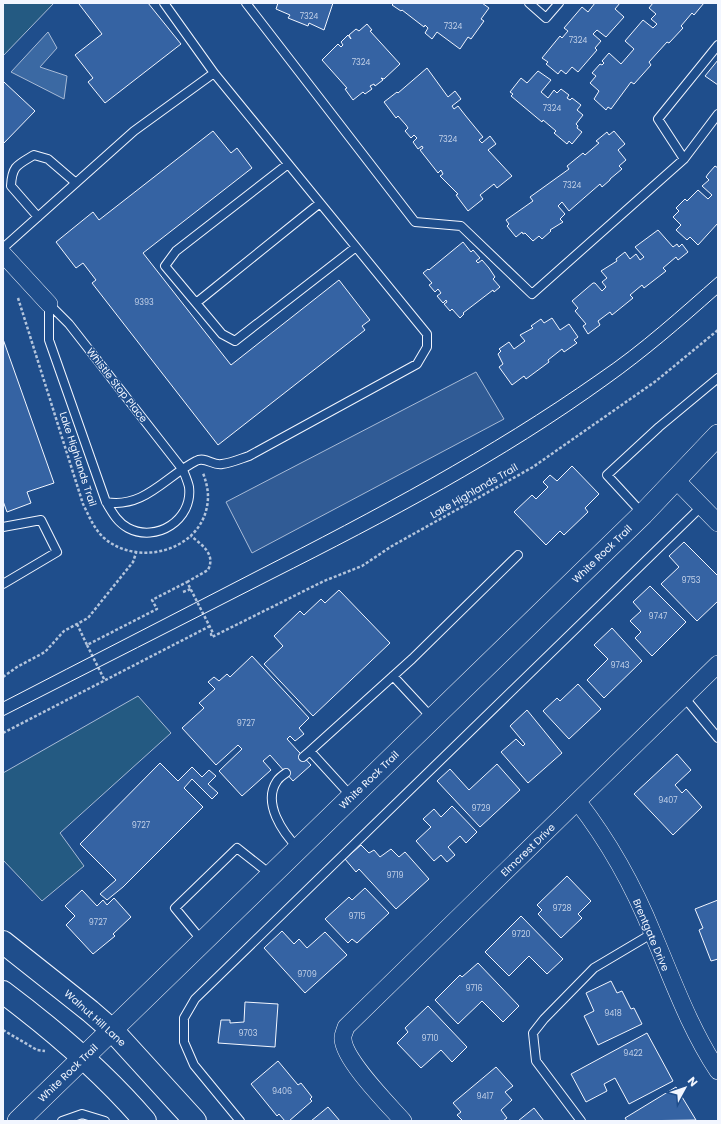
<svg xmlns="http://www.w3.org/2000/svg" width="721" height="1124" font-family="Poppins,sans-serif">
<rect width="100%" height="100%" fill="#1f4e8c"/>
<path fill="#245a82" stroke="#a8bbd7" d="M3 3H54L3 56Z
M138 696 171 733 60 833 84 866 42 901 3 860V773Z"/>
<path fill="#305b95" stroke="#a8bbd7" d="M476 372 504 419 252 553 226 502Z"/>
<path fill="#3b69a3" stroke="#a8bbd7" d="M48 32 57 48 40 67 67 76 64 99 11 72Z"/>
<path fill="#3563a3" stroke="#f2f6ff" d="M81 3H148L181 44 105 103 88 82 93 78 75 55 102 34 79 4Z
M278 3H337H333L324 30 309 23 308 26 288 18 290 15 276 9Z
M394 3H482L489 8 481 19 484 21 471 39 468 37 460 49 437 32 432 39 425 33 428 28 425 25 424 27 402 10 401 11 392 5Z
M595 3H620L615 9 624 17 606 37 597 30 593 34 601 41 595 48 597 50 578 72 572 67 566 74 561 70 558 74 546 64 548 62 542 58 560 36 562 38 568 31 564 28 582 7 588 12Z
M653 3H704L694 15 692 13 681 26 683 28 669 43 667 42 649 62 651 65 634 84 631 82 611 109 608 107 606 110 594 99 599 91 590 83 596 76 592 73 600 64 602 65 604 63 602 61 609 53 621 64 634 49 625 41 643 20 653 28 657 24 651 19 656 14 649 8Z
M367 24 372 30 370 31 400 64 384 79 381 78 383 80 375 86 374 84 370 86 372 89 365 94 363 92 353 100 345 89 347 88 322 60 338 44 341 47 343 45 341 42 348 35 351 39 349 35 356 29 359 31Z
M718 60V85L705 76Z
M427 68 448 97 455 91 461 99 452 106 454 109 458 106 465 115 483 137 479 140 482 143 490 136 496 144 488 150 512 176 497 188 494 184 480 195 483 199 468 211 456 195 458 194 440 176 443 174 441 170 438 173 420 150 423 148 422 146 418 149 413 142 417 138 414 135 411 138 405 131 408 128 406 125 398 116 396 118 384 102 397 92 398 93Z
M538 71 551 80 541 92 548 98 554 90 557 93 561 89 569 95 567 98 570 100 572 98 581 105 577 110 583 115 576 124 578 126 577 128 582 132 572 144 569 141 567 144 554 133 556 131 543 120 542 122 511 96 513 94 510 92 521 78 527 83Z
M4 82 35 111 3 144V83Z
M213 131 231 153 237 148 252 168 143 253 231 365 339 280 370 320 362 326 365 330 218 445 92 283 96 280 83 263 76 268 56 242 93 212 99 220Z
M614 131 625 144 618 150 626 160 619 166 622 169 610 179V180L602 187 600 184 569 211 562 202 558 206 565 214 560 219 563 222 550 230 551 231 542 239 539 236 533 241 525 233 523 234 522 232 516 237 507 226 509 224 506 220 533 201 530 197 569 169 567 166 583 153 585 155 599 143 596 141 607 132 609 135Z
M715 166 718 168V223L698 245 690 237 687 240 676 230 681 225 673 217 679 211 676 208 685 199 687 201 698 190 708 199 712 195 702 186 709 180 706 177 708 174Z
M658 230 673 247 677 244 679 247 682 244 688 252 678 260 676 257 663 268 666 271 644 288 642 285 630 295 633 298 612 315 610 312 598 321 600 325 588 334 583 326 586 324 575 311 578 308 572 301 593 283H595L602 291 606 287 602 282 607 278 601 271 617 261 616 259 625 252 630 259 636 254 640 260 644 257 635 247Z
M463 242 471 252 473 250 480 258 476 261 478 263 482 260 489 268 495 277 493 279 500 287 494 292 493 290 463 313 464 314 460 318 452 309 450 311 444 304 447 302 446 300 443 303 437 296 441 293 438 289 435 292 429 285 432 283 423 273 428 269 429 270Z
M552 318 560 330 569 324 578 337 574 340 577 343 564 352 562 349 548 360 549 362 526 379 524 376 512 385 499 367 503 364 498 354 501 351 499 349 509 342 514 349 525 341 520 335 533 328 531 326 541 319 544 323Z
M3 339 54 483 27 492 31 503 7 512 3 501Z
M572 466 599 494 585 508 588 512 564 535 560 531 546 545 514 512 532 495 536 499 548 487 543 482 550 475 557 481Z
M684 542 718 576V601L697 621 661 584 679 567 669 556Z
M650 586 686 622 652 656 635 638 641 632 630 621 641 611 633 602Z
M339 590 390 643 313 716 264 664 283 646 274 636 300 611 304 615 321 599 325 603Z
M612 628 642 661 604 698 587 680 608 659 594 645Z
M252 656 309 718 299 728 304 734 295 741 290 736 287 739 311 765 293 781 270 755 263 761 271 770 242 796 219 771 242 749 238 745 216 765 182 728 204 708 199 703 215 689 208 682 214 677 219 681 227 674 230 677Z
M578 684 601 709 569 739 543 711 557 698 560 701Z
M527 710 562 753 528 783 501 752 516 739 523 746 525 744 510 726Z
M677 754 691 770 675 785 682 793 686 789 702 807 673 835 634 794Z
M160 763 178 781 192 767 202 777 209 770 216 776 208 784 218 793 212 799 192 779 184 788 203 807 123 887 107 900 100 894 116 880 80 844Z
M497 764 520 790 480 827 437 781 450 769 469 790Z
M452 806 477 832 466 843 460 836 448 847 455 855 447 862 441 855 434 861 416 841 431 827 423 819 434 809 441 817Z
M361 845 369 853 374 850 380 857 391 849 399 857 405 852 429 879 396 909 359 869 356 872 345 859Z
M567 876 591 901 578 914 582 918 561 938 538 914 542 910 537 905Z
M365 888 389 913 357 943 352 939 348 943 325 919 349 897 352 900Z
M82 890 97 906 103 900 107 905 114 898 131 917 113 934 115 936 93 954 66 925 75 916 65 906Z
M718 900V959L711 961 699 930 703 928 695 909Z
M521 916 563 959 547 974 529 956 509 976 485 952Z
M282 931 294 944 299 939 307 948 325 932 347 955 305 993 264 948Z
M478 963 519 1006 503 1022 482 1001 458 1024 435 1000 460 975 462 977Z
M611 981 617 993 622 991 631 1009 634 1008 642 1024 598 1045 584 1016 594 1011 586 993Z
M245 1002 278 1004 275 1047 218 1043 221 1020H230V1023L244 1022Z
M428 1006 467 1047 452 1062 441 1050 421 1068 397 1043 408 1032 405 1028Z
M647 1033 673 1081 629 1104 615 1078 604 1084 607 1091 586 1102 571 1074Z
M278 1061 298 1085 301 1083 312 1097 310 1099 312 1101 289 1121H285L279 1114 277 1116 251 1084Z
M496 1067 513 1086 505 1092 512 1100 501 1110 507 1118 503 1121H463L457 1115 461 1112 453 1103Z
M676 1087 696 1120 627 1121 625 1118Z
M328 1107 340 1121H311Z
M534 1108 544 1121H518Z"/>
<g fill="none" stroke-linecap="round" stroke-linejoin="round">
<defs>
<path id="service" d="M246 3 415 222 461 226 532 294 684 159 718 114
M529 3 546 18 559 3
M684 159 658 119 718 45
M288 164 176 251 165 266 222 334 235 341 356 247
M38 217 11 186C12 166 17 165 34 155L48 159 76 183
M3 248 134 131 214 73 164 3
M196 303 320 203
M49 304 69 324 183 470C185 475 188 482 189 487 193 520 156 543 128 528 117 522 112 512 106 502L49 340Z
M106 502C144 509 166 476 196 461 205 456 213 466 222 464 231 463 240 459 249 456L417 364 427 347V334L214 73
M642 513 607 475 659 427 718 378
M3 527 41 520 57 552 3 584
M393 676 432 718
M684 697 718 738
M303 757 310 751
M286 773C283 775 279 778 277 781 262 803 283 833 298 848
M351 796 310 751 412 659 518 555
M203 942 175 908 237 848 270 874
M62 1121 82 1114 105 1121
M240 1121 194 1065 184 1042V1018L195 999 702 506
M581 1121 536 1061 533 1033 544 1019 594 968 653 933"/>
<path id="minor" d="M3 254 49 304
M676 480 718 523
M578 802C609 842 634 887 653 934 673 981 690 1029 718 1071
M403 1121C388 1104 344 1060 343 1039 342 1036 345 1031 346 1027L718 664"/>
<path id="tertiary" d="M18 1121 643 514 718 435"/>
<path id="secondary" d="M3 942 90 1011 113 1031 195 1121
M3 992C55 1031 103 1072 145 1121"/>
</defs>
<use href="#service" stroke="#f2f6ff" stroke-width="10"/>
<use href="#minor" stroke="#f2f6ff" stroke-width="18"/>
<use href="#tertiary" stroke="#f2f6ff" stroke-width="22"/>
<use href="#secondary" stroke="#f2f6ff" stroke-width="24"/>
<path stroke="#b3c4dc" stroke-width="2.5" stroke-dasharray="3 2" stroke-linecap="butt" d="M18 298 83 504C89 516 94 529 104 538 140 569 207 549 208 497 208 489 206 481 203 473
M187 582 208 570C216 554 202 545 191 536
M183 592 191 589
M77 624 87 645 157 609 152 600 187 582 213 633 211 634 212 637 324 581 362 566 392 546 533 467 656 381 718 330
M87 645 105 681
M3 677 17 667 45 652 64 631 88 618 133 562 136 553
M3 733 210 626
M3 1030 37 1050 45 1051"/>
<use href="#service" stroke="#1f4e8c" stroke-width="8"/>
<use href="#minor" stroke="#1f4e8c" stroke-width="17"/>
<use href="#tertiary" stroke="#1f4e8c" stroke-width="21"/>
<use href="#secondary" stroke="#1f4e8c" stroke-width="22"/>
<path stroke="#f2f6ff" stroke-width="1" d="M3 702C88 658 172 615 257 571 374 511 490 450 598 374 641 345 679 310 718 276
M3 716C93 670 182 625 272 579 387 521 503 460 608 384 646 357 682 326 718 294"/>
</g>
<g text-anchor="middle" dominant-baseline="central" stroke-width="3" stroke-linejoin="round" paint-order="stroke">
<g font-size="8" fill="#c3d1e8">
<text x="309" y="16">7324</text>
<text x="453" y="26">7324</text>
<text x="578" y="40">7324</text>
<text x="361" y="62">7324</text>
<text x="552" y="108">7324</text>
<text x="448" y="139">7324</text>
<text x="572" y="185">7324</text>
<text x="144" y="302">9393</text>
<text x="691" y="580">9753</text>
<text x="658" y="616">9747</text>
<text x="620" y="665">9743</text>
<text x="246" y="723">9727</text>
<text x="668" y="800">9407</text>
<text x="481" y="808">9729</text>
<text x="141" y="825">9727</text>
<text x="395" y="875">9719</text>
<text x="562" y="908">9728</text>
<text x="357" y="916">9715</text>
<text x="98" y="922">9727</text>
<text x="521" y="934">9720</text>
<text x="307" y="974">9709</text>
<text x="474" y="988">9716</text>
<text x="613" y="1013">9418</text>
<text x="248" y="1033">9703</text>
<text x="430" y="1038">9710</text>
<text x="633" y="1053">9422</text>
<text x="282" y="1091">9406</text>
<text x="485" y="1096">9417</text>
</g>
<g font-size="10" fill="#f2f6ff" stroke="#1f4e8c">
<text transform="translate(117 385) rotate(52)">Whistle Stop Place</text>
<text transform="translate(78 459) rotate(72)">Lake Highlands Trail</text>
<text transform="translate(474 491) rotate(-30)">Lake Highlands Trail</text>
<text transform="translate(602 554) rotate(-44)">White Rock Trail</text>
<text transform="translate(369 780) rotate(-44)">White Rock Trail</text>
<text transform="translate(528 850) rotate(-44)">Elmcrest Drive</text>
<text transform="translate(651 935) rotate(67)">Brentgate Drive</text>
<text transform="translate(95 1018) rotate(42)">Walnut Hill Lane</text>
<text transform="translate(68 1073) rotate(-44)">White Rock Trail</text>
</g>
</g>
<rect width="721" height="1124" fill="none" stroke="#f2f6ff" stroke-width="8"/>
<g transform="translate(685 1088) rotate(50)" stroke="#1f4e8c" stroke-width="3" paint-order="stroke">
<path d="M0-3L7 15L0 10L-7 15Z" fill="#f2f6ff"/>
<text y="-6" font-size="11" font-weight="bold" text-anchor="middle" fill="#f2f6ff">N</text>
</g>
</svg>
